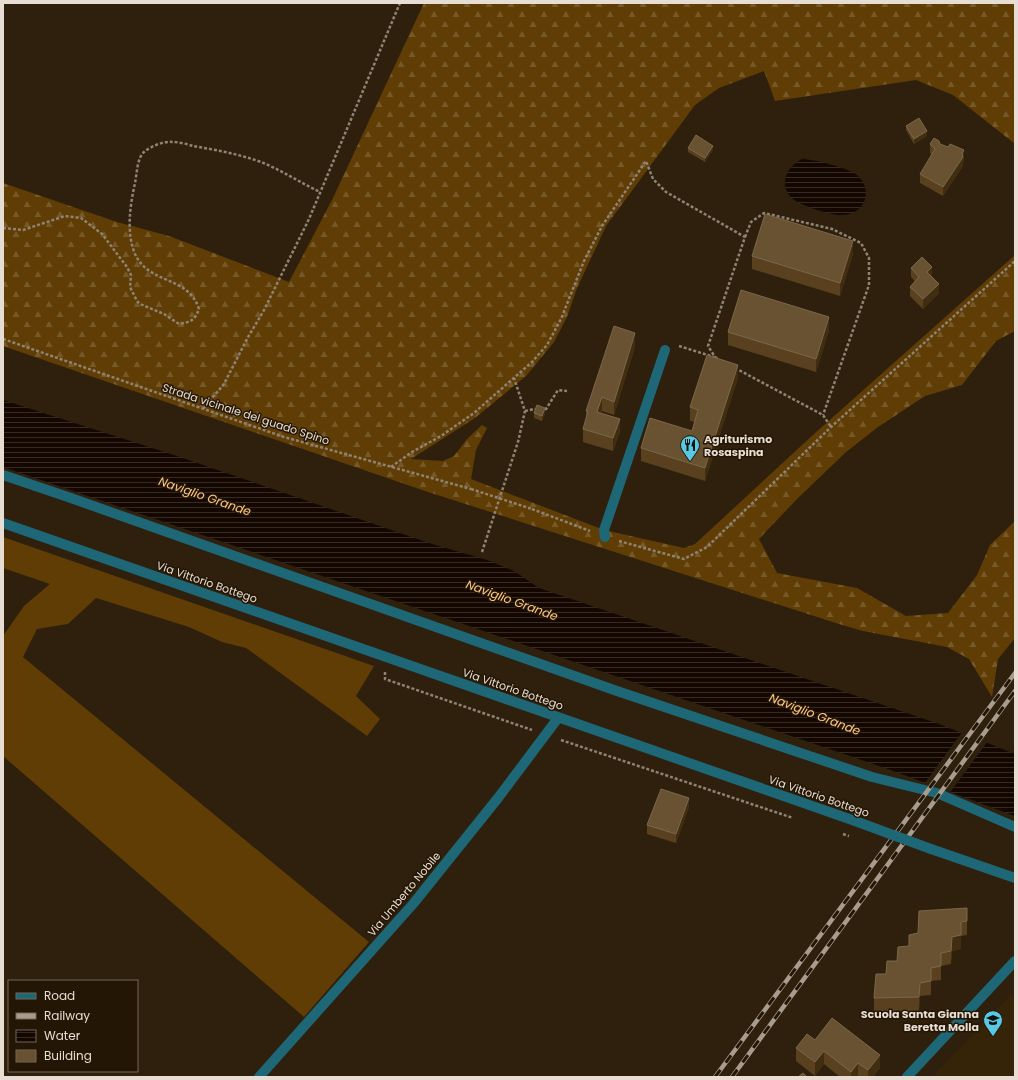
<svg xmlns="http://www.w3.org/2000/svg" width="1018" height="1080" font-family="Poppins,sans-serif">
<defs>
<pattern id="forest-firs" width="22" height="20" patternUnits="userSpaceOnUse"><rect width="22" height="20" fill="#5f3d05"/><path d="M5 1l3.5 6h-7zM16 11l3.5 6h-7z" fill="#765929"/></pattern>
<pattern id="water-rules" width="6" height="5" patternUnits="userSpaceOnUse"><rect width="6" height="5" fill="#140700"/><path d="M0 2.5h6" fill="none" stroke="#362b24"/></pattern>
</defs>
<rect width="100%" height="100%" fill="#2e200d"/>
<path fill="#362409" d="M1011 995 1015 997V1077H932Z"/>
<path fill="#5f3d05" d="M3 537 374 666 356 696 380 719 367 736 246 648 222 642 189 627 96 598 68 624 37 629 23 657 369 942 304 1017 3 756V636L24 606 50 584 3 568Z"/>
<path fill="url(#forest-firs)" d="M424 3H1015V144L953 95 916 80 775 101 764 71 719 88 695 105 606 226 577 288 567 317 554 342 526 376 475 418 411 459 443 461 454 456 467 439 482 425 487 428 476 450 471 479 604 530 684 548 695 544 814 434 1015 255V331L996 341 962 385 925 396 878 427 845 453 798 498 759 539 777 573 857 588 906 616 948 613 977 575 990 545 1015 521V638L998 659 992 697 969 659 947 647 863 631 839 624 425 491 3 346V183L117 222 169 236 289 282 333 198Z"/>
<path fill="url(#water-rules)" d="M802 159C813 159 849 168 857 175 874 190 865 214 843 215 832 216 803 206 794 200 777 186 786 167 802 159Z
M3 400 174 455 432 544 487 560 514 571 539 588 939 724 1015 754V816L888 769 3 467Z"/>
<path fill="#2e200d" d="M963 731 988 741 949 794 924 784Z"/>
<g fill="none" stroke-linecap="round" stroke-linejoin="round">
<path stroke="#8f8374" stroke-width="2.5" stroke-dasharray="3 2" stroke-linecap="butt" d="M3 228 23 230 65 216 81 218 102 234 127 267 131 275 130 287 137 301 140 304 164 314 179 324C191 322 195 320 199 309 188 275 149 285 135 254 126 232 130 206 135 183 137 174 137 158 144 152 151 146 164 141 172 142 179 142 187 144 193 146 216 150 239 154 261 162 281 170 301 183 320 192
M745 237 751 222 764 213 832 229 861 243 869 258V285L823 415
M3 339 284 437 471 489
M679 346 714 357
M735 368 823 415 831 427
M203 409 224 384 248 337 263 312 309 219 400 3
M525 411 534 409H546L558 390 567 391
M391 467 412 452 441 436 474 413 532 362 547 345 561 319 584 261 602 226 646 161 653 179 666 192 745 237 708 346 715 357 719 359
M532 509 590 531
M619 541 684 559 707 547 831 427 1015 261
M482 552 518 442 525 411 514 378
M385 672V679L532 730
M561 740 793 818"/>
<path stroke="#1e6777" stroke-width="10" d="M3 475 68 497 617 691 872 777 937 793 1015 827
M3 523 855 821
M605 537 604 530 665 350
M931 849 1015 878
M259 1077 413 904 498 798 558 718
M907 1077 1015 961"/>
<defs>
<path id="rail" d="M715 1077 1015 673
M732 1077 1015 691"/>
</defs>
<use href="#rail" stroke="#a79c8e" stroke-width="4.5"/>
<use href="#rail" stroke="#241604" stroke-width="3" stroke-dasharray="9" stroke-linecap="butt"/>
<path stroke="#8f8374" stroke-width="2.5" stroke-dasharray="3 2" stroke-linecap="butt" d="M471 489 532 509
M843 834 849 836"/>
<path stroke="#1e6777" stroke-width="10" d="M855 821 931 849"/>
</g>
<path fill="#59411f" d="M906 126 927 136 914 144 906 130Z
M930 144H940L964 159 963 162V166L943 196 920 183V174L932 155 930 153Z
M688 148 713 150 705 162 688 152Z
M853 254 840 296 752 269V256Z
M911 268 932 276H931L939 293 923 309 910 296V287L915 281 911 277Z
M829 330 816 372 728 345V332Z
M635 347 614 415 602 411 601 413 620 432 613 451 583 442V429L586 420V411Z
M738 378 705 481 641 461V448L692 431 695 422 690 421V407Z
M534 413H545L542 421 534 418Z
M689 807 676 843 647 834V825Z
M967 921V935L961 936V949L952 951 951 964 941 966V980L931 981V995L920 996 919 1011H874V998L886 974 897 961 918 933Z
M815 1040 880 1068 873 1077H859L858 1076 857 1077H840L824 1064 815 1076 796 1061V1048Z"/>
<path fill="#412d0f" d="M927 131V136L914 144V139Z
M713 146V150L705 162V158Z
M964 150V159L963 162V166L943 196V187Z
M853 241V254L840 296V283Z
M932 267V276L927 281V272Z
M939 284V293L923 309V299Z
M829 317V330L816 372V359Z
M635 333V347L614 415V402Z
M738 365V378L705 481V468Z
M602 397V411L597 426V412Z
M545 408V413L542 421V416Z
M620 419V432L613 451V438Z
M689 798V807L676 843V834Z
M961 935V949L952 951 951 964 952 937Z
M920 983V996L919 1011V997Z
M824 1051V1064L815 1076V1062Z
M880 1055V1068L873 1077H868V1070Z
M858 1063V1076L857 1077H851V1072Z"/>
<path fill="#685232" stroke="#7c674b" d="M919 118 927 131 914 139 906 126Z
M696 135 713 146 705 158 688 148Z
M934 138 939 141 940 144 948 147 950 144 964 150 962 154 963 157 943 187 920 174 935 149 930 144Z
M765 214 853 241 840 283 752 256Z
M922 257 932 267 927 272 939 284 923 299 910 287 919 277 911 268Z
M741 290 829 317 816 359 728 332Z
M614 326 635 333 614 402 602 397 597 412 620 419 613 438 583 429 588 411H586Z
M707 355 738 365 705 468 641 448 650 418 692 431 698 410 690 407Z
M537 405 545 408 542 416 534 413Z
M661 789 689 798 676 834 647 825Z
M967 908V921L961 922V935L952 937 951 951 941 953V966L931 968V981L920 983 919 997 874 998 876 974H886L887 961H897L898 947 909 946V935L918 933 919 911Z
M832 1018 880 1055 868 1070 858 1063 851 1072 824 1051 815 1062 796 1048 807 1034 815 1040Z
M803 1073 807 1077H798Z"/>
<defs>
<symbol id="restaurant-pin" viewBox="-11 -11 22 30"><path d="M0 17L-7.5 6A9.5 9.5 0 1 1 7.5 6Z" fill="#57c9e2" stroke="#241604"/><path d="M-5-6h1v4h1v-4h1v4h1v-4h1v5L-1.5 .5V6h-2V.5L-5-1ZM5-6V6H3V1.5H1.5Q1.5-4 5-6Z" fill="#111"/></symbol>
<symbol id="school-pin" viewBox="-11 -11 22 30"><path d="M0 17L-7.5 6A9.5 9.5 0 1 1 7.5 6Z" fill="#57c9e2" stroke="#241604"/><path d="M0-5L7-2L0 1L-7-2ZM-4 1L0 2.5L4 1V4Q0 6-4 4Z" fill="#111"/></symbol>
</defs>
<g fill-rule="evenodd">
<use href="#restaurant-pin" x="679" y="434" width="22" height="30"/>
<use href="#school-pin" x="982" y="1009" width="22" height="30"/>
</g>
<g text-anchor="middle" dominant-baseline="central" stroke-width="3" stroke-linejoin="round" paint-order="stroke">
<g font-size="11" fill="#e7ddd2" stroke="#241604">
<text transform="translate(246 414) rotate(18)">Strada vicinale del guado Spino</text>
<text transform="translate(207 582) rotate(19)">Via Vittorio Bottego</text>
<text transform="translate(513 689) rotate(19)">Via Vittorio Bottego</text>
<text transform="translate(819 796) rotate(19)">Via Vittorio Bottego</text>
<text transform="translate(404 894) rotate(-50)">Via Umberto Nobile</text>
</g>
<g font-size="11" font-weight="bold" fill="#e7ddd2" stroke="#241604" text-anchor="start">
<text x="704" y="439">Agriturismo<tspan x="704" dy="13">Rosaspina</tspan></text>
<text x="979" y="1014" text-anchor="end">Scuola Santa Gianna<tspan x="979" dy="13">Beretta Molla</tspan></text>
</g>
<g font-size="12" font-style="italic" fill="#fec882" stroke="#241604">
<text transform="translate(205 496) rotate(19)">Naviglio Grande</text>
<text transform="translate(512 600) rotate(20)">Naviglio Grande</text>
<text transform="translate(815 714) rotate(21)">Naviglio Grande</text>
</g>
</g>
<rect width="1018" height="1080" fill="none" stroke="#e7ddd2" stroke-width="8"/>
<rect x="8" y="980" width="130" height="92" fill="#241604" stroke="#726656"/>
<rect x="16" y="993" width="20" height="6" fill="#1e6777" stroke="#726656"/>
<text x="44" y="1000" font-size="12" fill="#e7ddd2">Road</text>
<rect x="16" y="1013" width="20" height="6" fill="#a79c8e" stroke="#726656"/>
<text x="44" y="1020" font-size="12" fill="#e7ddd2">Railway</text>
<rect x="16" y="1030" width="20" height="12" fill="url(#water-rules)" stroke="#726656"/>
<text x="44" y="1040" font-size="12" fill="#e7ddd2">Water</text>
<rect x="16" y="1050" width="20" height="12" fill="#685232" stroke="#726656"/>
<text x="44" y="1060" font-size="12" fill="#e7ddd2">Building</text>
</svg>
